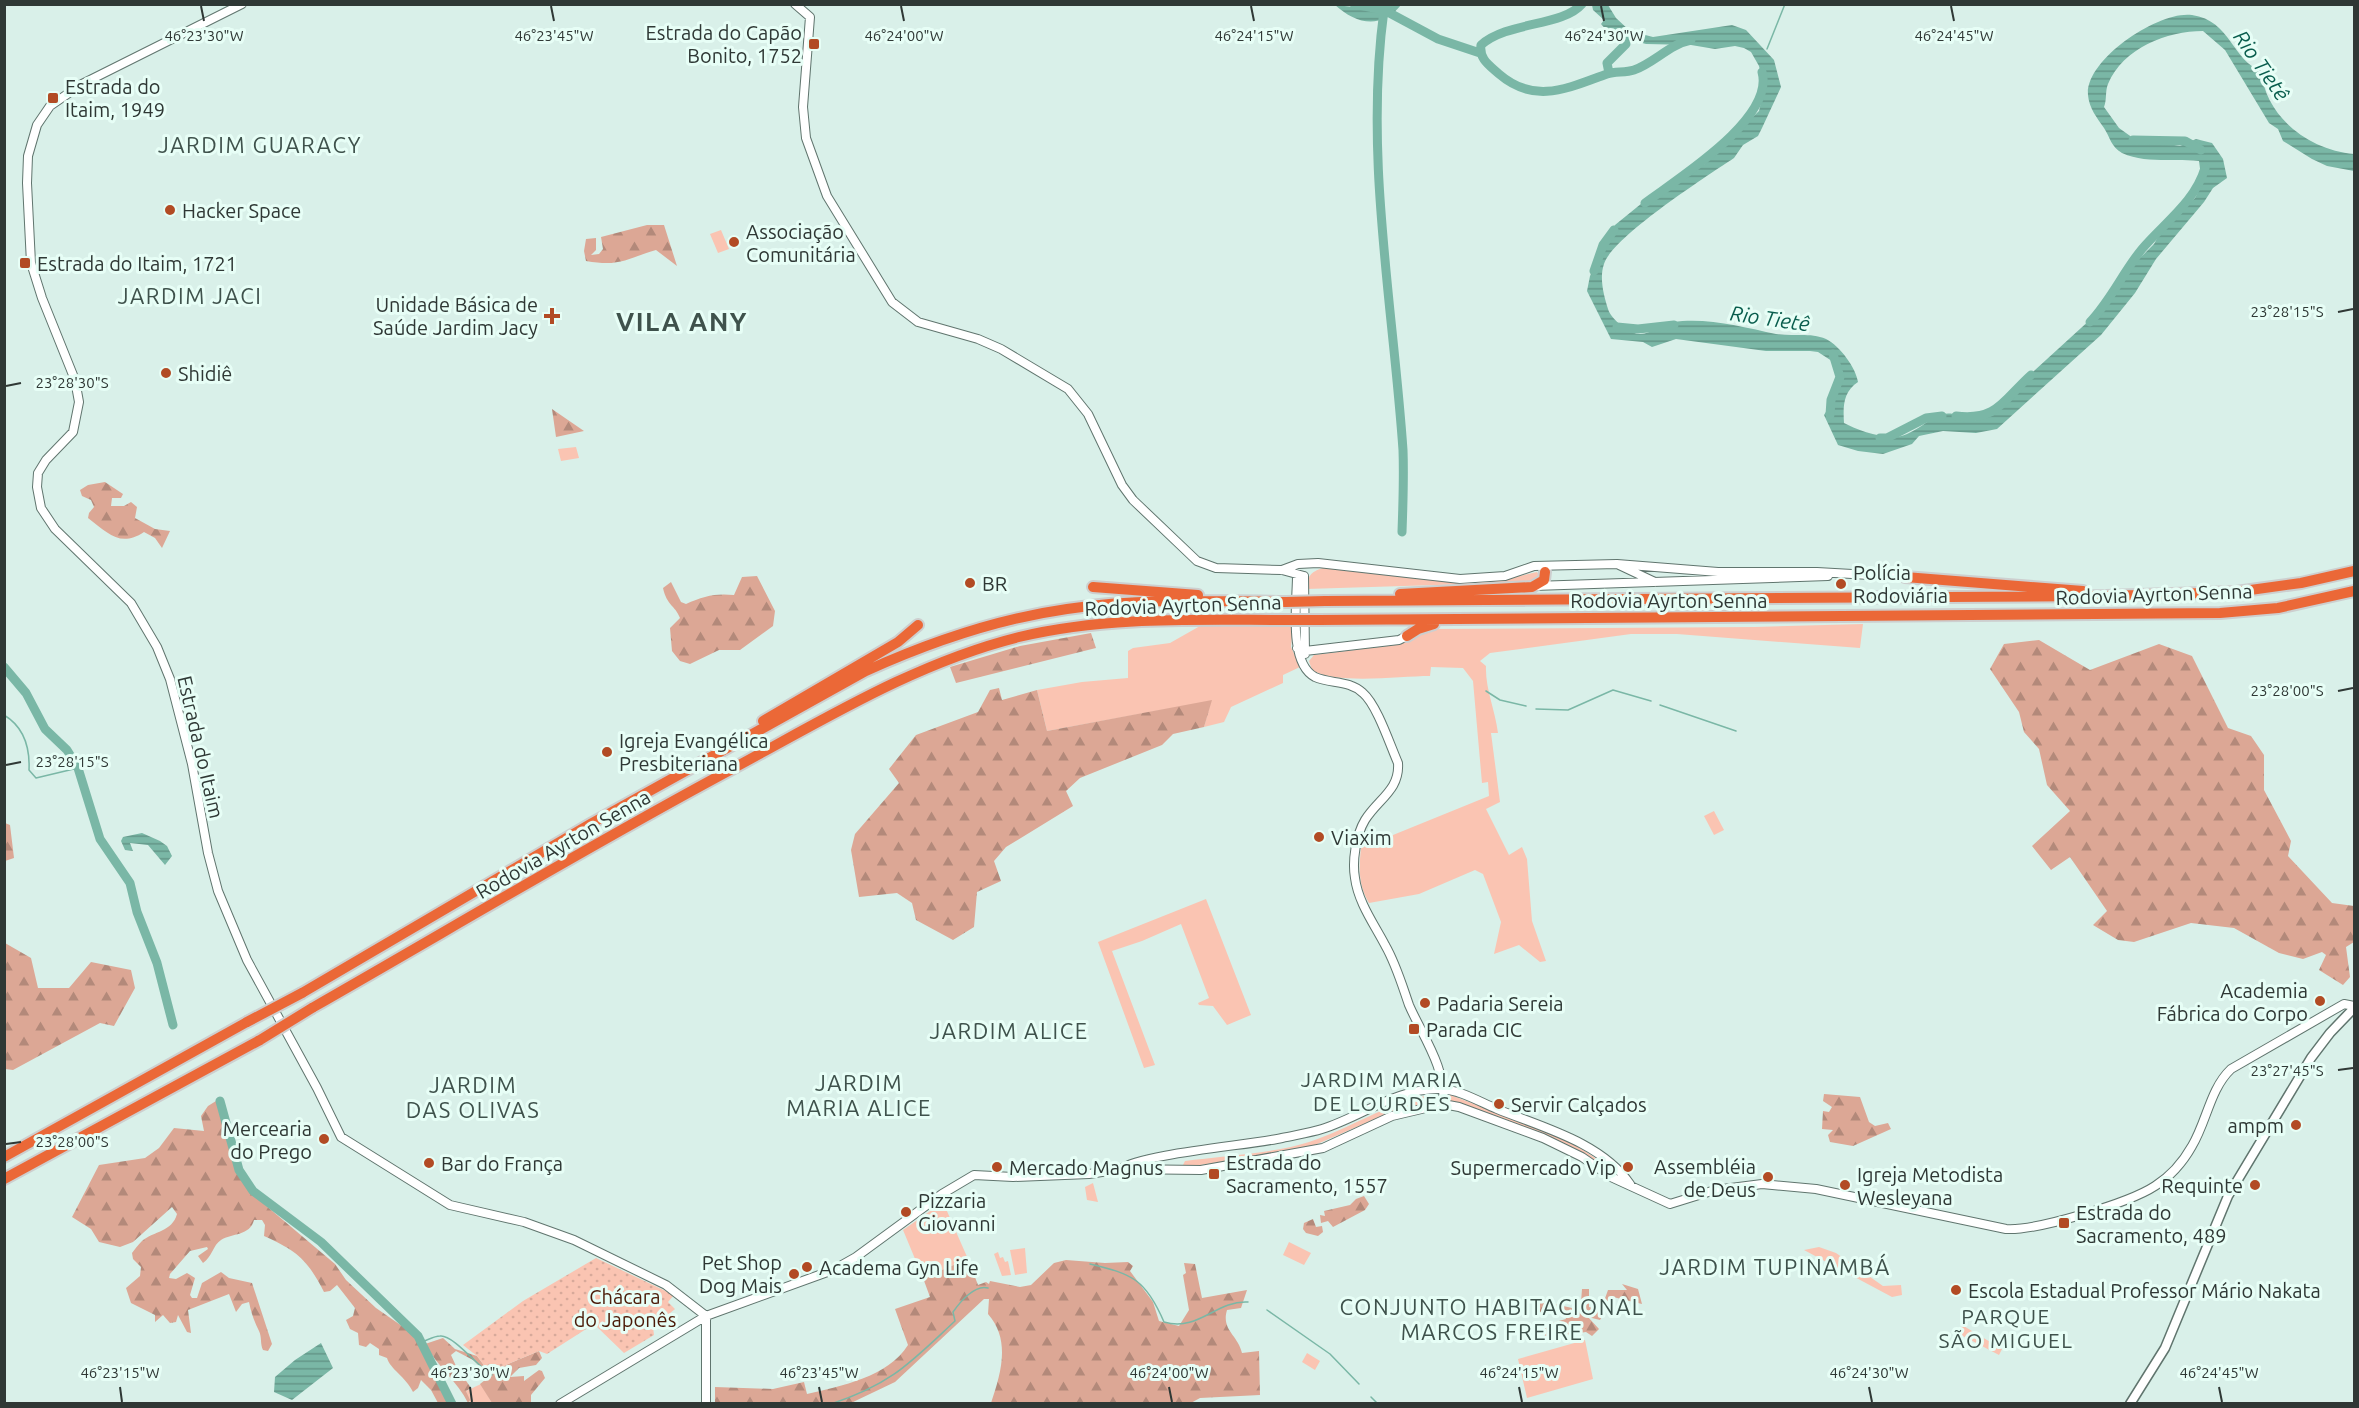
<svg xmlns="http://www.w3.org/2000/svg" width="2359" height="1408" font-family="Ubuntu,sans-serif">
<defs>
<pattern id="forest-firs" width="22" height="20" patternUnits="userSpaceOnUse" patternTransform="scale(1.5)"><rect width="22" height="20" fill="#dca795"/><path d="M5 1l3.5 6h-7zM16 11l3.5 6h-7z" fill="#b3897a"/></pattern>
<pattern id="garden-dots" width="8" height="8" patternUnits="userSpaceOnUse" patternTransform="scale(1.5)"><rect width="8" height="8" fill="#fac4b2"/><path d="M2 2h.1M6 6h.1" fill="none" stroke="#d7a99a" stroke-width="1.8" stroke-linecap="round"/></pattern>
<pattern id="water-rules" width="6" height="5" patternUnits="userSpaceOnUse" patternTransform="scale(1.5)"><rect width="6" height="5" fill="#7ab7a6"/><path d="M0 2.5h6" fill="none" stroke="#649688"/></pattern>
</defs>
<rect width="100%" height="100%" fill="#d9f0e9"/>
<path fill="#fac4b2" d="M721 230 729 249 718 253 710 234Z
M576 447 579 458 561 461 558 449Z
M1323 568 1449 582 1498 581 1537 572 1539 575 1536 582 1306 589C1308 576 1310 572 1323 568Z
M1863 624 1860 648 1677 634H1631L1490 653 1480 661 1486 666C1485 688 1495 710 1498 733H1491L1500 802 1486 809 1509 855 1522 847 1527 859 1532 921 1546 961 1540 962 1519 945 1494 954 1501 922 1483 874 1475 870 1419 894 1369 903C1358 885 1359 868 1361 848L1489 796 1488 782 1482 783 1473 681 1463 668 1431 667 1430 676C1400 676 1336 685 1312 670L1309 661 1314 655 1395 645 1432 629 1755 627Z
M1200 626H1293L1291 647 1300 667 1283 675V683L1231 707 1224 722 1204 727 1211 701 1047 731 1037 690 1082 682 1128 678V651L1133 648 1170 643Z
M1714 811 1724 830 1714 835 1704 816Z
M1206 899 1251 1015 1227 1025 1213 1006 1199 1005 1198 1003 1209 998 1181 924 1142 941 1112 951 1155 1065 1144 1068 1098 942Z
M1448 1094C1498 1114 1579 1136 1615 1175 1566 1144 1512 1123 1457 1102H1447Z
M1430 1095 1439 1097V1101L1398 1109 1308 1148 1187 1167 1183 1165 1185 1161C1221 1156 1276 1153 1309 1142 1352 1128 1384 1104 1430 1095Z
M1093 1183 1098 1202 1087 1200 1085 1187Z
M943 1202 968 1259 923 1278 903 1230Z
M1289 1242 1311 1253 1304 1265 1283 1255Z
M1819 1247 1836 1253 1883 1286 1901 1285 1902 1295 1892 1297 1804 1250Z
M1025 1248 1027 1273 1015 1275 1010 1250Z
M998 1252 1000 1258 1003 1257 1005 1262 1008 1261 1011 1275 1002 1276 994 1254Z
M1962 1325 2002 1349 1999 1355 1959 1334Z
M1585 1340 1593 1379 1527 1398 1518 1359Z
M1307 1353 1320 1361 1315 1370 1302 1362Z
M481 1384 492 1403H470L466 1391Z"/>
<path fill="url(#forest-firs)" d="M647 225H664L677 266 656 250C626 259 620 267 586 261L584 251 586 239 596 238V250L591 255 599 254 603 249 601 237Z
M552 409 584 431 556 437Z
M105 482 123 494 121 498H112L111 506H124L131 502 137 507 135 518 155 529 170 531 162 548 155 538 144 532C120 548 108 533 88 518L89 513 94 507 91 500 82 496 80 490 88 485Z
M757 576 775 611 773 626 740 650H719L690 664 680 661 672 651 670 628 680 618C675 605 667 606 663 588L671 582 681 602 686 604C703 596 716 593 734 595L742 577Z
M1091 633 1096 648 956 683 950 667 1020 646Z
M2039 640 2090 670 2159 644 2192 656 2228 728 2251 736 2264 755V790L2291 841 2288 856 2332 903 2354 906V942L2346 947 2350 977 2343 985 2319 970 2326 955 2322 952 2303 959 2279 953 2234 928 2191 923 2134 942 2118 940 2093 925 2107 911 2070 857 2051 870 2032 846 2070 811 2047 785 2039 749 2024 732 2019 712 1990 669 2004 644Z
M999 688 1002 700 1037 690 1047 731 1212 700 1204 727 1173 734 1162 745 1080 778 1066 791 1073 806 1006 847 994 861 1001 881 977 892 974 927 953 940 916 920 912 903 897 893 859 897 851 850 855 834 899 783 889 769 916 735 978 712 990 690Z
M5 823 10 825 14 858 5 861Z
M5 943 31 958 38 988H69L91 962 131 970 135 988 114 1026 100 1023 13 1070 5 1069Z
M1824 1094 1860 1097 1869 1122 1875 1126 1888 1123 1891 1129 1853 1146 1830 1142 1828 1135 1833 1130 1822 1129 1823 1111 1829 1112 1832 1107 1823 1101Z
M216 1101 227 1114 235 1166 250 1192 335 1264 346 1280 376 1308 412 1333 428 1355 431 1369 444 1379 450 1403H438L431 1390 421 1380 418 1388 413 1392C406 1377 390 1369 387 1358L379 1355V1349L370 1343 366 1347 359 1345 358 1333 350 1329 346 1320 353 1316 355 1308 337 1285 330 1291 324 1292C307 1259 297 1251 264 1236L265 1225 262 1220H254C250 1236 232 1233 221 1240 213 1245 212 1257 203 1263L198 1256 208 1249 207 1247 190 1251 170 1274 169 1278 176 1279 187 1273 195 1278 190 1295 192 1298H197L202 1283 221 1272 229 1278 252 1283 272 1344 268 1351 263 1350C260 1344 262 1337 259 1331 254 1321 251 1312 249 1302L242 1304 236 1312 229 1294 188 1310 191 1333 187 1332 178 1315 176 1322 170 1323 163 1315 155 1322V1315L131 1303 126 1288 140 1276 141 1267 133 1259 132 1253C135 1249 138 1245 142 1241 154 1231 172 1232 177 1214L172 1207 133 1242 120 1247 99 1242 91 1229 72 1217 99 1165 145 1158 159 1148 174 1128 204 1131 201 1116 208 1106Z
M1364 1196 1369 1204 1365 1210 1333 1227 1328 1221 1321 1223 1320 1215 1325 1216 1324 1211 1350 1205 1356 1199Z
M1313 1219 1316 1227 1322 1226 1323 1232 1318 1236 1306 1233 1303 1229 1304 1223Z
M968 1259 978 1285 986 1282 989 1284 990 1281 1020 1287 1031 1285 1054 1263 1066 1260 1105 1263 1128 1262 1133 1266 1130 1271 1153 1302 1159 1321 1179 1326 1189 1310 1183 1275 1186 1273 1184 1263 1195 1264 1202 1298 1247 1290 1241 1308 1227 1310C1221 1330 1238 1335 1242 1353L1259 1351 1260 1395 1200 1398 1189 1404 991 1403C1001 1373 1011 1340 988 1314L989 1299H984L895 1382 851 1403H715V1387L773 1389 804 1382 807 1394C841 1386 888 1377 908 1345L895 1309 930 1297 923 1278Z
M1622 1284 1638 1289 1642 1304 1613 1297 1606 1307 1603 1304 1608 1290H1627Z
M1582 1289H1589V1307L1605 1311 1600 1320 1588 1317 1599 1329 1592 1336 1586 1332 1545 1338 1544 1325 1566 1319 1564 1314 1537 1312 1540 1297 1546 1302 1572 1308 1581 1302Z
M443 1338 455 1349 477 1356 489 1372 539 1351 542 1358 536 1365 519 1368 510 1377 524 1376V1381L539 1370 542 1371 545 1378 531 1395V1403H492L480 1384 490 1376 473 1360 456 1351 451 1355 456 1366 471 1388 466 1391 470 1400 468 1403C458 1382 437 1366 425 1344Z"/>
<path fill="url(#garden-dots)" d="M596 1258 674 1295 668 1302 675 1309 653 1327 654 1335 624 1353 594 1324 547 1354 539 1351 489 1372 477 1356 463 1345 523 1301Z"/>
<path fill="url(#water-rules)" d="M1335 5 1363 8 1401 5C1381 30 1356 24 1335 5Z
M1592 5H1608L1616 18 1630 31 1653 37 1732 25 1746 30 1774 60 1781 87 1762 128 1758 136 1743 145 1734 158C1707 176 1612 237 1604 264 1599 278 1604 296 1608 309 1611 319 1628 333 1639 334 1651 335 1661 323 1673 322 1706 317 1744 327 1776 334 1793 337 1810 332 1826 339 1840 346 1856 368 1858 382 1843 392 1843 406 1844 423 1859 431 1890 442 1907 434 1936 421 1936 403 1974 421L2005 403 2022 382 2104 307 2132 266 2154 244 2164 226 2195 198 2202 184 2199 161C2173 158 2146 164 2122 153 2111 147 2110 137 2104 128 2097 118 2089 108 2088 95 2085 59 2160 10 2192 15 2231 20 2234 64 2261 70 2265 117 2309 150 2354 154V171L2327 166 2312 159 2283 141 2278 129 2269 123 2225 50 2203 31C2167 31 2123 48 2108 84 2105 91 2107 100 2104 107L2119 128 2133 138 2180 146 2196 139 2212 143 2223 159 2227 178 2213 188 2204 202 2156 259 2135 293 2101 335 1997 429 1976 433 1943 431 1919 436 1912 444 1883 454 1858 451 1838 445 1824 415C1835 398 1842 385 1838 365L1818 352 1810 351H1766L1676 339 1652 347 1643 342 1611 339 1587 291 1590 276 1615 225 1647 199 1660 195 1678 180 1705 164 1759 111 1764 89 1759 66 1751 52 1744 48 1735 46 1715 49 1691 45 1646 44 1635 41 1626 44 1615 40 1601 24 1604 20 1593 10Z
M142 833 160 841 167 846 172 856 165 865 148 845 130 843 133 851 125 850 121 841 123 837Z
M321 1343 333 1368 292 1400 274 1392 275 1377 295 1360Z"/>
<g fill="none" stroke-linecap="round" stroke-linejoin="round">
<path stroke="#7ab7a6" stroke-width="1.5" d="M1767 49 1785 4
M1486 691 1500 700 1526 706
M1660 705 1736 731
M1536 709 1568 710 1613 690 1651 701
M4 715C24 727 30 748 29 770L36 778 78 768
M1090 1264C1133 1274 1146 1280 1164 1322 1199 1332 1216 1300 1248 1302
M1267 1310 1330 1354 1359 1384
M422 1342C428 1340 434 1336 440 1336 453 1334 480 1369 492 1375
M1371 1397 1378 1404
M831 1404C892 1384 911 1362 955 1321L953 1312C960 1302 975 1284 988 1288"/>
<path stroke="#7ab7a6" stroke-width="9" d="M1354 4 1384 10 1388 4
M1582 4C1562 27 1508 21 1481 45 1479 59 1489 65 1499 74 1535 105 1568 88 1607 74 1615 71 1625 73 1634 70 1654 63 1670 44 1691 40
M1609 73 1607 63 1626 44
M2133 140 2185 141 2201 150
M1645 203C1677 179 1775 119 1762 72
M1594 271 1603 245 1614 230
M2090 322C2111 300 2123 272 2142 249 2164 223 2195 202 2205 168
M1617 327 1638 329 1674 325
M1830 415 1831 400 1840 377 1833 354
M1956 416C1998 421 2003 400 2031 375
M1880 438H1887L1926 418 1942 416
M1402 532C1403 505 1404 477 1403 450 1393 305 1364 155 1384 10L1438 39 1480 53
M4 667 26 693 45 729 67 750 78 768 100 839 130 883 137 912 157 963 173 1025
M220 1101 239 1170 253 1191 321 1242 418 1336 452 1404"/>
<defs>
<path id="tertiary" d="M242 4 82 84 50 106 37 125 28 156 27 183 31 263 42 298 75 380 79 402 73 432 46 460 38 473 37 487 41 508 55 529 131 603 157 647 170 679 192 764 208 853 218 891 247 960 317 1088 341 1137 450 1205 524 1222 574 1240 666 1285 706 1316
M795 4 810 17 803 107 806 138 827 196 892 302 918 322 978 339 1001 349 1068 389 1088 414 1122 485 1133 500 1197 561 1216 568 1282 570 1304 576
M1619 565 1655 582
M1282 570 1298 564 1318 563 1460 579 1505 576 1534 566 1617 564 1718 572H1817L1905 577
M1297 576C1297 602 1288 663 1315 677 1331 684 1349 680 1363 693 1377 705 1390 745 1398 763 1400 790 1378 799 1365 820 1356 835 1352 861 1355 878 1358 902 1374 924 1385 945 1396 964 1402 985 1409 1005 1422 1035 1447 1069 1443 1104
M1304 576 1305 654
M1534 586 1828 576
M1297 648 1305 651 1399 640 1407 636
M1121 1169C1140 1154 1250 1145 1282 1138 1295 1135 1309 1133 1322 1129 1363 1116 1396 1088 1441 1089 1460 1090 1480 1102 1497 1109 1541 1127 1601 1142 1630 1184
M706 1316V1404
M560 1404 706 1316 833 1270 856 1257 942 1194 974 1175 1013 1177 1089 1174 1121 1169 1201 1170 1323 1148 1392 1116 1443 1104 1459 1107 1543 1138 1582 1157 1611 1177 1670 1204 1715 1190 1762 1184 1816 1189 2006 1229C2036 1231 2129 1203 2155 1186 2171 1176 2183 1162 2192 1146 2207 1121 2210 1089 2231 1069L2344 1004 2354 1006"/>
<path id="secondary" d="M2130 1404 2165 1348 2228 1196 2311 1058 2330 1033 2354 1008"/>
<path id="motorway" d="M1905 577 2083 591
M1093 587 1198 595
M1400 594 1532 587 1544 580 1545 572
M1325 601 2106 596 2236 592 2301 583 2354 571
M1319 620 2220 613 2278 608 2354 591
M1407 636 1418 629 1434 624
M763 721 898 642 918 625
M302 993 592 823 866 671C930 642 997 619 1067 609 1139 598 1213 601 1286 602
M312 1008C452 928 590 845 732 769 825 719 915 663 1019 637 1106 616 1197 620 1286 620
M4 1157 247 1022
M4 1179 260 1040"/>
</defs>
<use href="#tertiary" stroke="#60756e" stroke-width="10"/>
<use href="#secondary" stroke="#60756e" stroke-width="11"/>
<use href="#motorway" stroke="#cdcfcf" stroke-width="14"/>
<use href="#tertiary" stroke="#fff" stroke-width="8"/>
<use href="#secondary" stroke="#fff" stroke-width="8"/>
<use href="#motorway" stroke="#eb6837" stroke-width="10"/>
<defs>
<path id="motorway-bridge" d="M1286 602 1325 601
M1286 620H1319
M247 1022 302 993
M260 1040 312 1008"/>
</defs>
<use href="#motorway-bridge" stroke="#cdcfcf" stroke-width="14" stroke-linecap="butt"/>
<use href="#motorway-bridge" stroke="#eb6837" stroke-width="10"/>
</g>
<path fill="none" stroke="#2f3835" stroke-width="2" d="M201 6 204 21M551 6 554 21M901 6 904 21M1251 6 1254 21M1601 6 1604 21M1951 6 1954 21M2338 312 2353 309M6 386 21 383M2338 691 2353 688M6 765 21 762M2338 1070 2353 1068M6 1144 21 1142M120 1387 122 1402M470 1387 472 1402M819 1387 822 1402M1169 1387 1172 1402M1519 1387 1522 1402M1869 1387 1872 1402M2219 1387 2222 1402"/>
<g fill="#b24b24" stroke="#e7fef6" stroke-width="2">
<rect x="808" y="38" width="12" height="12" rx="3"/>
<rect x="47" y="92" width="12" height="12" rx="3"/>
<circle cx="170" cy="210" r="6"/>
<circle cx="734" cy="242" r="6"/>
<rect x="19" y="257" width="12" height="12" rx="3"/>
<path d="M549 307h6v6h6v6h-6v6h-6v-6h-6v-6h6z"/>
<circle cx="166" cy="373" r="6"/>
<circle cx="970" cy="583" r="6"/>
<circle cx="1841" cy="584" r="6"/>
<circle cx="607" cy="752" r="6"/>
<circle cx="1319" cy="837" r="6"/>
<circle cx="2320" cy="1001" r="6"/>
<circle cx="1425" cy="1003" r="6"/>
<rect x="1408" y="1023" width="12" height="12" rx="3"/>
<circle cx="1499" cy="1104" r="6"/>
<circle cx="2296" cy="1125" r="6"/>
<circle cx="324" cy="1139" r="6"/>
<circle cx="429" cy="1163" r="6"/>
<circle cx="997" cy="1167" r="6"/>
<circle cx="1628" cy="1167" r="6"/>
<rect x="1208" y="1168" width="12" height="12" rx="3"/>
<circle cx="1768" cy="1177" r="6"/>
<circle cx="1845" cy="1185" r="6"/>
<circle cx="2255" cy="1185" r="6"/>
<circle cx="906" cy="1212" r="6"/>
<rect x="2058" y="1217" width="12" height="12" rx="3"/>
<circle cx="807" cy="1267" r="6"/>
<circle cx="794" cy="1274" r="6"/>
<circle cx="1956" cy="1290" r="6"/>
</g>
<g text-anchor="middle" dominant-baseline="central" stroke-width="6" stroke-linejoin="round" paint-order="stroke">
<g font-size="20" fill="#2f3835" stroke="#e7fef6" text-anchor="start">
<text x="802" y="32" text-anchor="end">Estrada do Capão<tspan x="802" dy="23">Bonito, 1752</tspan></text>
<text x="65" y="86">Estrada do<tspan x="65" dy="23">Itaim, 1949</tspan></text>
<text x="182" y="210">Hacker Space</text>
<text x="746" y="231">Associação<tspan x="746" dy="23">Comunitária</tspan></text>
<text x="37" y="263">Estrada do Itaim, 1721</text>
<text x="538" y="304" text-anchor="end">Unidade Básica de<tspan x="538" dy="23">Saúde Jardim Jacy</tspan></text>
<text x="178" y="373">Shidiê</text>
<text x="1853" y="572">Polícia<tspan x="1853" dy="23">Rodoviária</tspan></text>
<text x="982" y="583">BR</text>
<text x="619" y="740">Igreja Evangélica<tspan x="619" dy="23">Presbiteriana</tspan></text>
<text x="1331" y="837">Viaxim</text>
<text x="2308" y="990" text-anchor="end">Academia<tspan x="2308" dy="23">Fábrica do Corpo</tspan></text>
<text x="1437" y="1003">Padaria Sereia</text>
<text x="1426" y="1029">Parada CIC</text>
<text x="1511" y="1104">Servir Calçados</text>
<text x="2284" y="1125" text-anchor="end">ampm</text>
<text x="312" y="1128" text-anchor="end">Mercearia<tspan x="312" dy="23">do Prego</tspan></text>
<text x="1226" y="1162">Estrada do<tspan x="1226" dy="23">Sacramento, 1557</tspan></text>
<text x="441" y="1163">Bar do França</text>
<text x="1756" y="1166" text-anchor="end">Assembléia<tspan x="1756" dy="23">de Deus</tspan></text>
<text x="1009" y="1167">Mercado Magnus</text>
<text x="1616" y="1167" text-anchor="end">Supermercado Vip</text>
<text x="1857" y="1174">Igreja Metodista<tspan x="1857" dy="23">Wesleyana</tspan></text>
<text x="2243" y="1185" text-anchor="end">Requinte</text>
<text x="918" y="1200">Pizzaria<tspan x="918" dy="23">Giovanni</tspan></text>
<text x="2076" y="1212">Estrada do<tspan x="2076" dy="23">Sacramento, 489</tspan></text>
<text x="782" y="1262" text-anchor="end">Pet Shop<tspan x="782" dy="23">Dog Mais</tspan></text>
<text x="819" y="1267">Academa Gyn Life</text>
<text x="1968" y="1290">Escola Estadual Professor Mário Nakata</text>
</g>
<g font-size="20" fill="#2f3835" stroke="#e7fef6">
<text transform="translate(2154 594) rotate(-2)">Rodovia Ayrton Senna</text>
<text x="1669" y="600">Rodovia Ayrton Senna</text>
<text transform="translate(1183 605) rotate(-2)">Rodovia Ayrton Senna</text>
<text transform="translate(201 747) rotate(77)">Estrada do Itaim</text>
<text transform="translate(563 844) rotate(-30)">Rodovia Ayrton Senna</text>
</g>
<g font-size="20" fill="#4b1b08" stroke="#e7fef6">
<text x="625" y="1296">Chácara<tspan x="625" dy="23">do Japonês</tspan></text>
</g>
<g font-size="21" font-style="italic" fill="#0a5e4e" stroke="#e7fef6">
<text transform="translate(2262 65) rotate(55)">Rio Tietê</text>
<text transform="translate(1770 318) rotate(8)">Rio Tietê</text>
</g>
<g font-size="21" letter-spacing="1.5" fill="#3f524c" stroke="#e7fef6">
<text x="1382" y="1079">JARDIM MARIA<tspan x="1382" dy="24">DE LOURDES</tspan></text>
<text x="2006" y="1316">PARQUE<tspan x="2006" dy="24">SÃO MIGUEL</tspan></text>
</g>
<g font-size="22" letter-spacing="1.5" fill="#3f524c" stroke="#e7fef6">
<text x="260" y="144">JARDIM GUARACY</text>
<text x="190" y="295">JARDIM JACI</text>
<text x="1009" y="1030">JARDIM ALICE</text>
<text x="859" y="1082">JARDIM<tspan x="859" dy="25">MARIA ALICE</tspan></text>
<text x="473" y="1084">JARDIM<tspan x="473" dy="25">DAS OLIVAS</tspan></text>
<text x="1775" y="1266">JARDIM TUPINAMBÁ</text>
<text x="1492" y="1306">CONJUNTO HABITACIONAL<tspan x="1492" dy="25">MARCOS FREIRE</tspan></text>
</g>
<g font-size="26" font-weight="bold" letter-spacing="1.5" fill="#3f524c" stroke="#e7fef6">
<text x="682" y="321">VILA ANY</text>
</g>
</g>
<g font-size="15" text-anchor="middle" fill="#2f3835" stroke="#e7fef6" stroke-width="6" stroke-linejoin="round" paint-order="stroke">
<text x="204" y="41">46°23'30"W</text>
<text x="554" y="41">46°23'45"W</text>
<text x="904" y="41">46°24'00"W</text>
<text x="1254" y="41">46°24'15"W</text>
<text x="1604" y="41">46°24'30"W</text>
<text x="1954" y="41">46°24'45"W</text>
<text x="2287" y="317">23°28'15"S</text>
<text x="72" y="388">23°28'30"S</text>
<text x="2287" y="696">23°28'00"S</text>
<text x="72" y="767">23°28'15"S</text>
<text x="2287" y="1076">23°27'45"S</text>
<text x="72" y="1147">23°28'00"S</text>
<text x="120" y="1378">46°23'15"W</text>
<text x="470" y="1378">46°23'30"W</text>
<text x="819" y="1378">46°23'45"W</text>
<text x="1169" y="1378">46°24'00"W</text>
<text x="1519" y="1378">46°24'15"W</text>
<text x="1869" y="1378">46°24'30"W</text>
<text x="2219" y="1378">46°24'45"W</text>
</g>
<rect width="2359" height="1408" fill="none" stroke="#2f3835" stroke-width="12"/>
</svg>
